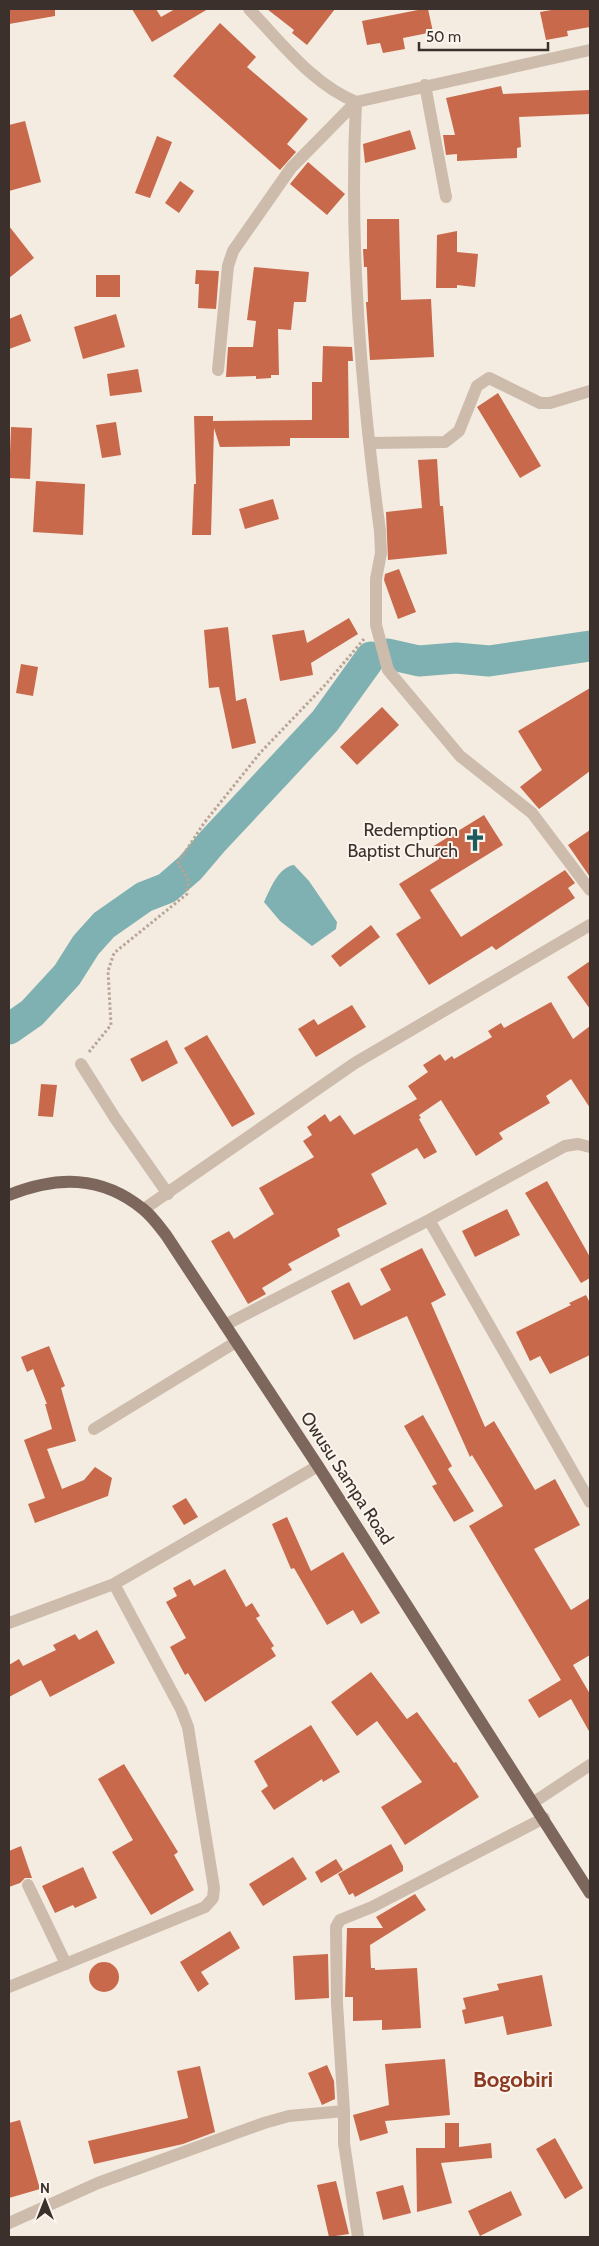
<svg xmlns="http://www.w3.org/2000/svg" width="599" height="2246" font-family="Cabin,sans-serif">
<rect width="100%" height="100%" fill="#f4ebe1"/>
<path fill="#7fb0b2" d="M294 865 309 881 337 922 336 929 312 946 280 921 264 902C270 890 278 867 294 865Z"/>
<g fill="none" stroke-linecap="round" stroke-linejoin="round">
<path stroke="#7fb0b2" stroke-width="31" d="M388 654 419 661 456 658 489 661 590 646
M9 1029 32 1013 67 975 86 945 104 925 144 897 167 888 190 868 213 841 325 721 371 657"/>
</g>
<path fill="#c8694b" d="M9 9H55V16L9 24Z
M132 9H156L161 17 175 9H208L152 42Z
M267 9H335L307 45 292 33 294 30Z
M423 9H428L433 32 403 38 405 49 383 53 380 43 367 45 362 21Z
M557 9H590V27L567 31 568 36 546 40 540 12Z
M220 23 256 57 247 67 308 119 287 144 296 152 280 170 173 76Z
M501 86 503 94 590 90V114L519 117 521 147 517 148V158L457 161V154L446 155 443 135H455L446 98Z
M25 121 41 182 9 191V125Z
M410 130 416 149 365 163 363 144Z
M157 136 172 142 150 198 135 193Z
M308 162 345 194 327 215 290 184Z
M180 181 194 191 179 213 165 203Z
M367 219H399L401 300 431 299 434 357 370 360 366 302H368L367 267H364L363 249H367Z
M9 226 34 258 9 278Z
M457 231V252L478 254 475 287 457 285V288H436L437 235Z
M254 267 309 272 306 302H294L291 330 278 329 279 375H271V378L256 379V376L226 377 228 347H253L256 321 247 320Z
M196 270 219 271 216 309 198 308 199 284H195Z
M96 275H120V297H96Z
M21 314 31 341 9 349V319Z
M116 314 125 347 83 359 74 327Z
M323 346 352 347 353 361H348L349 438H290V446L220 447 214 428 211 535H192L194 484H196L194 416H213V421L312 420V382H322Z
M138 369 142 392 110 396 107 374Z
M498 393 541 466 520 478 477 407Z
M116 422 121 455 102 458 96 425Z
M11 427 32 428 30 479 9 478Z
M437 459 440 506H443L447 554 388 560 386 512 422 508 418 460Z
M36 481 85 484 83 535 33 532Z
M273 499 279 519 245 529 239 509Z
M399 569 416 612 398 619 384 580 385 574Z
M349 618 358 634 311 663 313 675 280 681 272 635 304 630 307 643Z
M228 627 236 701 246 698 256 743 232 749 219 687 209 688 204 630Z
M21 664 38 667 33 696 16 693Z
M590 688V771L539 809 520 787 542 770 518 731Z
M382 707 399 725 357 765 340 747Z
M484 815 503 845 430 890 461 937 565 870 575 883 568 888 575 898 496 950 492 946 429 985 396 934 421 918 399 884 439 859 432 847Z
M590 830V877L568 845Z
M371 925 380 937 340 967 331 956Z
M590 961V1009L567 977Z
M551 1002 573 1039 590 1026V1108L571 1079 546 1096 550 1103 499 1133 503 1139 476 1156 441 1100 419 1115 421 1118 419 1119 437 1152 424 1159 417 1148 371 1174 387 1204 337 1229 340 1236 288 1264 292 1270 262 1288 266 1294 248 1304 211 1241 229 1231 234 1239 274 1214 259 1188 314 1157 303 1141 312 1135 307 1127 325 1114 330 1122 340 1115 354 1135 417 1099 408 1086 428 1072 423 1065 440 1054 445 1061 452 1056 454 1059 492 1037 488 1031 501 1023 504 1028Z
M352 1005 366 1027 316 1057 298 1029 314 1019 318 1025Z
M207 1035 255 1114 232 1127 184 1048Z
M167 1040 178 1063 142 1082 130 1059Z
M41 1084 57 1085 53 1117 38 1116Z
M547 1181 590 1257V1278L581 1283 525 1193Z
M507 1209 520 1235 475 1257 462 1231Z
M422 1248 446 1295 431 1303 485 1427 494 1421 535 1490 555 1479 580 1525 534 1549 571 1610 590 1598V1655L573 1665 590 1694V1733L571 1699 539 1718 528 1700 561 1680 469 1526 503 1506 472 1455 470 1457 407 1316 354 1340 331 1291 349 1282 361 1306 391 1290 380 1269Z
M586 1295 590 1303V1355L550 1374 540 1356 530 1361 516 1332 571 1305 569 1303Z
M49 1346 65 1386 61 1388 76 1441 47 1449 62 1489 84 1480 95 1467 112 1478 108 1496 35 1523 28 1504 45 1498 24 1440 52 1429 45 1404H47L33 1369 27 1372 21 1357Z
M423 1415 452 1466 448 1469 474 1511 454 1522 432 1486 437 1484 404 1426Z
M186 1498 198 1517 184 1525 172 1506Z
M287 1517 311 1571 343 1552 380 1613 361 1624 353 1610 327 1625 294 1568 291 1569 272 1524Z
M225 1569 246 1607 252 1603 260 1616 256 1618 274 1646 271 1648 276 1656 205 1702 188 1673 185 1675 170 1647 186 1638 166 1602 177 1596 173 1588 190 1579 194 1586Z
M97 1630 115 1663 50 1697 41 1680 9 1697V1665L19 1659 23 1666 56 1650 53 1645 75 1634 79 1640Z
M371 1672 407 1719 417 1712 454 1763 456 1762 479 1797 405 1845 381 1807 422 1782 377 1721 357 1736 331 1702Z
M311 1725 340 1772 323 1782 322 1779 274 1810 261 1791 268 1786 254 1761Z
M124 1764 178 1852 174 1855 194 1890 151 1915 112 1852 133 1840 98 1779Z
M391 1844 403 1866V1871L355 1897 353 1893 349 1895 338 1874Z
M21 1846 32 1878H25L20 1883 9 1887V1851Z
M293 1857 307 1879 263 1906 249 1884Z
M336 1859 343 1870 321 1883 315 1872Z
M83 1867 97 1898 75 1908 73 1905 55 1913 42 1886Z
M415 1894 426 1910 370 1945 371 1968H375V1970L417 1968 421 2028 382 2030V2020L353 2021V1997H345L347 1928H383L376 1917Z
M230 1931 240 1948 201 1972 209 1984 198 1992 180 1962Z
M328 1954 329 1998 295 2000 293 1956Z
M89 1977a15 15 0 1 1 30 0a15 15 0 1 1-30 0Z
M542 1975 552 2026 507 2035 503 2016 465 2024 462 2010 466 2009 463 1998 499 1990 497 1984Z
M445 2059 450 2115 385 2121 388 2133 360 2141 353 2115 389 2105 385 2064Z
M327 2065 334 2081 335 2099 322 2105 308 2073Z
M200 2066 215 2132 183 2144 94 2164 88 2141 188 2118 177 2071Z
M20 2120 40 2189 9 2198V2123Z
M445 2123H459V2147L491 2143 492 2158 441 2163 452 2203 417 2212 416 2148H445Z
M555 2138 583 2188 565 2199 536 2149Z
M336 2181 349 2234 329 2237 317 2185Z
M403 2185 411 2213 383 2220 376 2192Z
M511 2191 522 2215 480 2236 468 2211Z"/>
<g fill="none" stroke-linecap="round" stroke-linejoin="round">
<path stroke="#b9a596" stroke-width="3" stroke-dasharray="2.5 2.5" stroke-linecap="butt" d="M89 1052 111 1025 108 971 114 953 187 894 188 879 178 863 204 823 260 753 326 684 364 639"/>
<path stroke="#cdbbac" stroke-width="12" d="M249 9C282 43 312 84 356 102
M425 85 446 197
M356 102C349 245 361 389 380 531L381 553 376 579V625L388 670 460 756 532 813 590 890
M218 370 228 266 233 251 291 168 356 102 590 50
M370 443 445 442 459 431 477 386 489 378 540 403H550L590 391
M81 1064 115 1118 168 1194
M144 1209 355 1063 590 925
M429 1220 590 1502
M225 1325 429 1220 565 1146 578 1144 590 1147
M94 1429 236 1342
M9 1623 114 1584 318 1466
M534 1802 590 1765
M28 1885 66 1964
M9 1987 205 1907 213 1898 214 1888 188 1727 181 1709 114 1584
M344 2111 337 2004 336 1927 340 1920 372 1907 544 1818
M9 2223 98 2183 264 2123 289 2116 344 2111V2143L358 2237"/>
<path stroke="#7d675c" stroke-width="12" d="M9 1195C57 1176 101 1175 143 1209 152 1216 159 1226 166 1235L318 1466 590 1893"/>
</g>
<defs>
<symbol id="church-bare" viewBox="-9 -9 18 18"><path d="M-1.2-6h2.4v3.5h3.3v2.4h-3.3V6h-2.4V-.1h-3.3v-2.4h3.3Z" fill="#1f5a5e" stroke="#fbf5ee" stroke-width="2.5" paint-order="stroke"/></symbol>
</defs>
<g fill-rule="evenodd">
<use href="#church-bare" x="459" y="824" width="32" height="32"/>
</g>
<g text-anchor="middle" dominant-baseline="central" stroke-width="4" stroke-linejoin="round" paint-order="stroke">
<g font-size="18" fill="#3b302b" stroke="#fbf5ee" text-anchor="end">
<text x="458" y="830">Redemption<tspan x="458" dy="21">Baptist Church</tspan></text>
</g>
<g font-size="18" fill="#3b302b" stroke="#fbf5ee">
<text transform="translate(347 1478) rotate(57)">Owusu Sampa Road</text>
</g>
<g font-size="22" font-weight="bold" fill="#8c3b22" stroke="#fbf5ee">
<text x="513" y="2079">Bogobiri</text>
</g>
</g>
<rect width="599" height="2246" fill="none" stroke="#3b302b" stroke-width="20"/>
<g transform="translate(45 2201)" stroke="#fbf5ee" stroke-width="4" paint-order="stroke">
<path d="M0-4L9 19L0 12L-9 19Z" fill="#3b302b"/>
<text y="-8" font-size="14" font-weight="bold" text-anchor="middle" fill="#3b302b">N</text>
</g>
<path d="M419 42v8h129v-8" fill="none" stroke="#3b302b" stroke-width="2.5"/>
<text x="426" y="42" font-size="15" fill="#3b302b" stroke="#fbf5ee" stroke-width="4" paint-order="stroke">50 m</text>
</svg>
